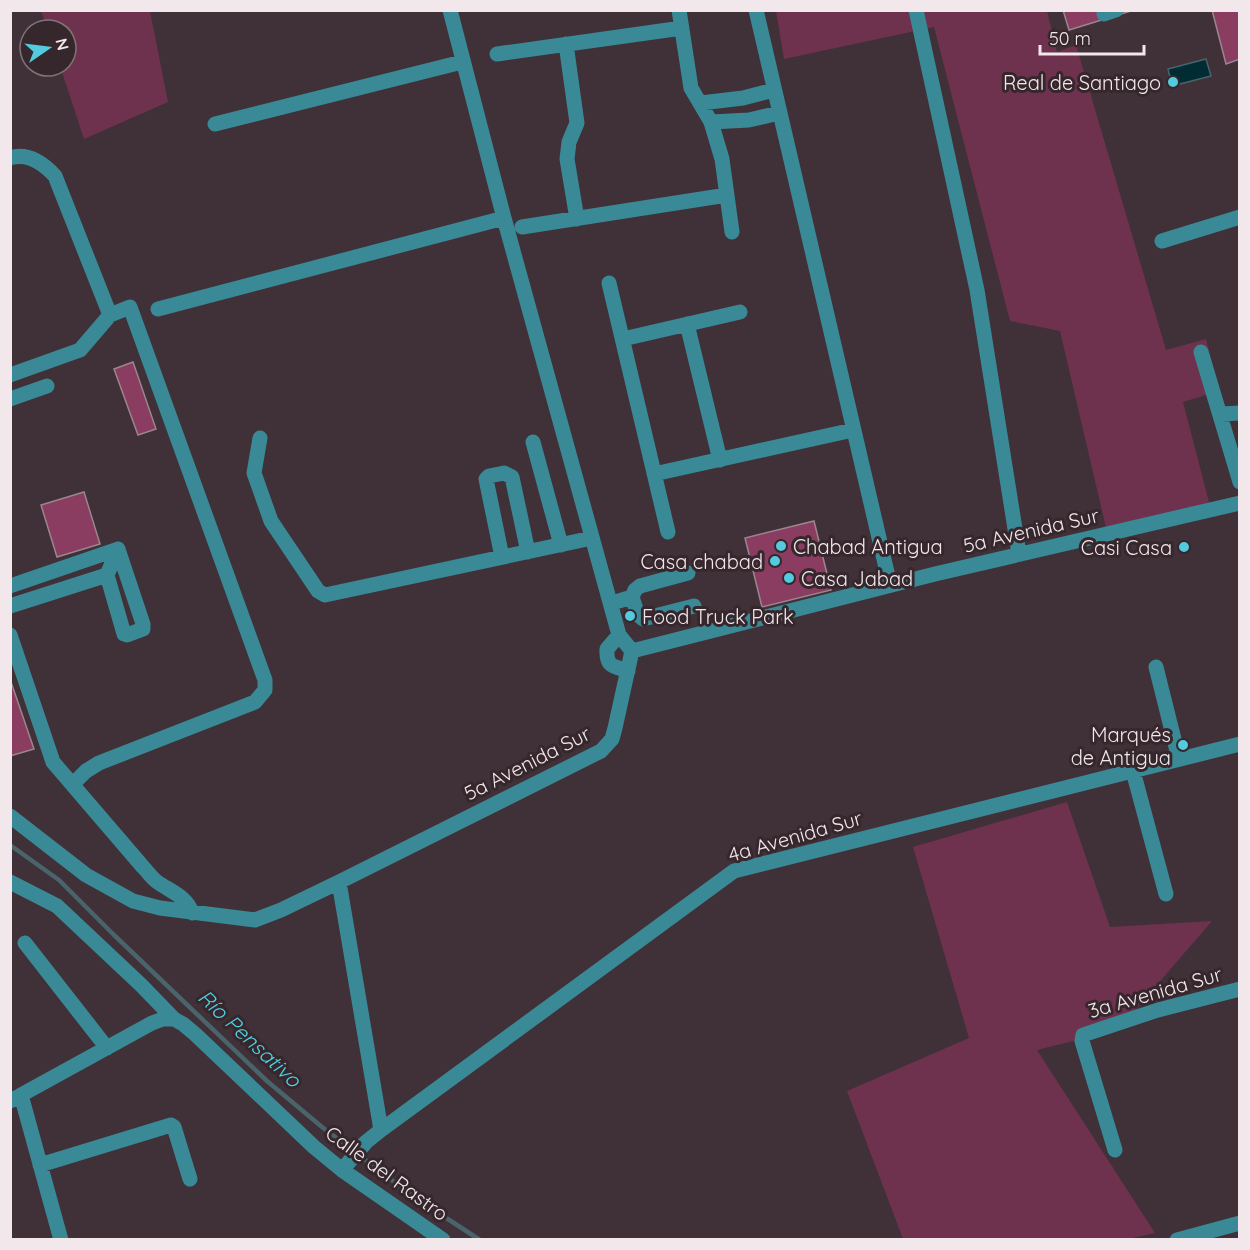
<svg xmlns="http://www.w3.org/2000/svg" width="1250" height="1250" font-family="Quicksand,sans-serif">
<rect width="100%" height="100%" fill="#403037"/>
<path fill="#6e324f" d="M41 11H150L168 102 84 139 60 66H66V30H48Z
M776 11H1047L1057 52 1076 45 1166 350 1206 339 1219 391 1183 402 1210 506 1107 532 1060 331 1010 321 934 27 784 59Z
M1067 802 1110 927 1212 921 1118 1030 1037 1050 1155 1233 1124 1240 903 1239 847 1091 969 1038 913 847Z"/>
<path fill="#012c33" stroke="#49646a" stroke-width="1.5" d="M1206 59 1211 76 1172 86 1168 69Z"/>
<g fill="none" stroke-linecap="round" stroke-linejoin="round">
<path stroke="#49646a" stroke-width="4.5" d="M10 845 59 880 114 935 267 1081 322 1127 414 1197 480 1240"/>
</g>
<path fill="#8a3c61" stroke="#99868e" stroke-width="1.5" d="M1063 10H1134L1069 30Z
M1212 10H1240V59L1226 64Z
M133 362 156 429 138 435 114 369Z
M84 492 100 544 57 557 41 505Z
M814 521 831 590 762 607 745 538Z
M10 679 34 749 10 756Z"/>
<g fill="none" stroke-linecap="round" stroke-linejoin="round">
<path stroke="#3a8996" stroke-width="15" d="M450 10 504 218 619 635 632 651
M679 10 691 88 711 122 722 159 732 232
M756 10 890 585
M916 10 977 290 1019 554
M1104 14 1116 10
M566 44 577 123 569 142 567 159 577 219
M497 54 682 28
M701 103 743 98 774 90
M711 122 749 120 779 113
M215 124 462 62
M10 158C28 152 43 163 55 176L110 315
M522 227 727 195
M1162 241 1240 217
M609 283 668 532
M158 309 504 218
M687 324 720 460
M623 339 740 312
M1201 352 1240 482
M10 375 80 350 110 315 130 307 265 680V690L255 702 99 763 86 771 73 784
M10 399 47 386
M1221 414 1240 413
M260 438 254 473 271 521 318 591 325 595 592 538
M533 442 561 545
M654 474 853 430
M118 549 143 624V629L127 635 124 634 107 575Z
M502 557 486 479 489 476 504 473 512 477 528 552
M10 586 118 549
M632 597 638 615 643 619 694 606
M612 603 632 597 635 590 640 586 688 573
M10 606 107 575
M10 635 53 762 143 867C147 871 151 877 156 881 169 891 187 896 192 913
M619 635 607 649C606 667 613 666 628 671
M632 651 935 574 1240 503
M1156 667 1179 759
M1133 771 1166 894
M10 816 86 875 133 901 160 908 255 920 281 910 339 882 601 751 612 739 615 728 632 651
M10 882 57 906 141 985 174 1019 183 1024 195 1034 314 1147 342 1170 443 1240
M339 882 381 1130
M25 943 107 1048
M21 1095 61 1240
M10 1101 152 1023 163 1019H174
M1115 1150 1082 1041 1083 1035 1158 1010 1240 989
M40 1165 171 1125 174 1127 190 1179
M342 1170 366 1142 381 1130 734 871 1240 744
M1177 1240 1240 1223"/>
</g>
<g fill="#54cade" stroke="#36272d" stroke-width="2">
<circle cx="1173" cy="82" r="6"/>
<circle cx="781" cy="546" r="6"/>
<circle cx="1184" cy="547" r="6"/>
<circle cx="775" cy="561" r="6"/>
<circle cx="789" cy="578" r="6"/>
<circle cx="630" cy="616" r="6"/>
<circle cx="1183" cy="745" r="6"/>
</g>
<g text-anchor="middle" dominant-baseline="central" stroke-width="6" stroke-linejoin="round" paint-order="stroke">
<g font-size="20" fill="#f2e8ec" stroke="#36272d" text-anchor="end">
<text x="1161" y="82">Real de Santiago</text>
<text x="793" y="546" text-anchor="start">Chabad Antigua</text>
<text x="1172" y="547">Casi Casa</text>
<text x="763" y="561">Casa chabad</text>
<text x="801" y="578" text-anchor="start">Casa Jabad</text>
<text x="642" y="616" text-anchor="start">Food Truck Park</text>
<text x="1171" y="734">Marqués<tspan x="1171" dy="23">de Antigua</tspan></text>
</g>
<g font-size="20" fill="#f2e8ec" stroke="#36272d">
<text transform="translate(1031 530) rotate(-13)">5a Avenida Sur</text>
<text transform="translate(527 763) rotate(-27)">5a Avenida Sur</text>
<text transform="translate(795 836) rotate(-16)">4a Avenida Sur</text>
<text transform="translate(1155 992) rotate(-16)">3a Avenida Sur</text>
<text transform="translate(387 1173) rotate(36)">Calle del Rastro</text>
</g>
<g font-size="21" font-style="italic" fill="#4fd2e7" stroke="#36272d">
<text transform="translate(250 1038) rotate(43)">Río Pensativo</text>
</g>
</g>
<rect width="1250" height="1250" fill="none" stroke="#f2e8ec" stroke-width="24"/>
<g transform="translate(48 48) rotate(76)"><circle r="28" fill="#36272d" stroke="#817479" stroke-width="1.5"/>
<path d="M0-4.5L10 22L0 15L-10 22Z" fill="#54cade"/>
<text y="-9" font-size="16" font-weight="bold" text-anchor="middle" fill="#f2e8ec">N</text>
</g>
<path d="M1040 45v9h104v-9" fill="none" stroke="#f2e8ec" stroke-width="3"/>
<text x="1049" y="45" font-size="18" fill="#f2e8ec" stroke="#36272d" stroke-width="4.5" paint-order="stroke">50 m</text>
</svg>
